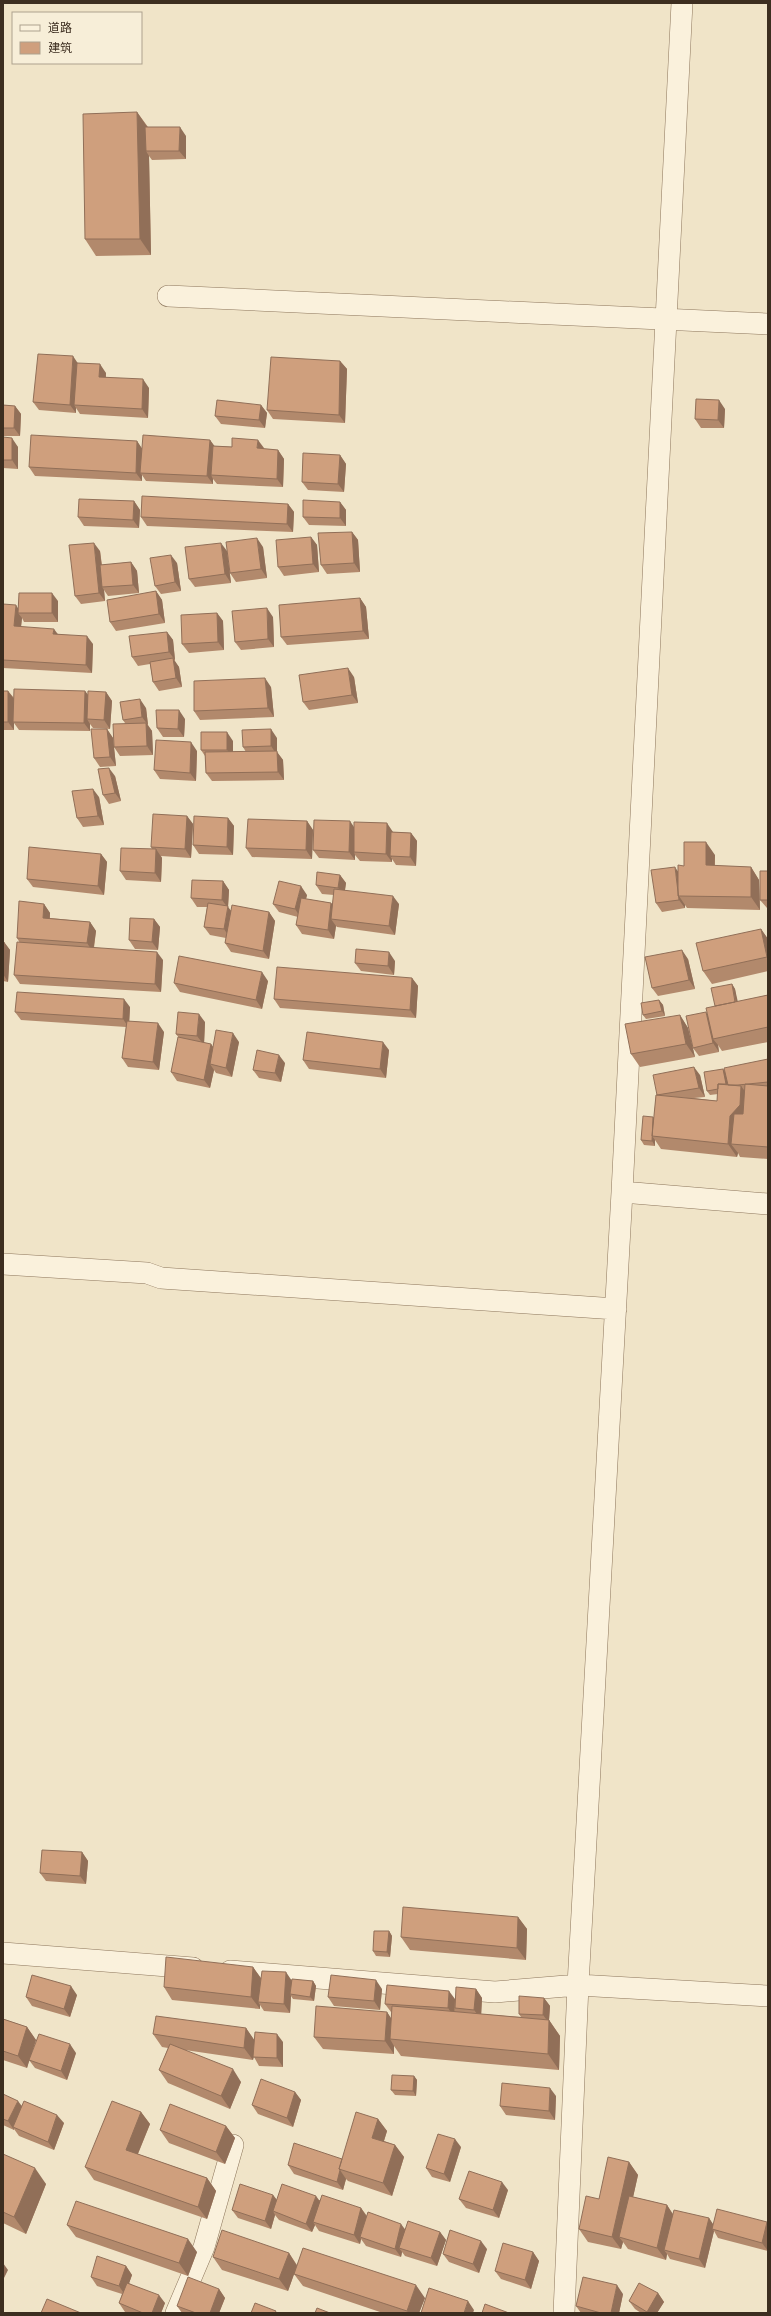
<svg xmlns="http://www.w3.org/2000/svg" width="771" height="2316" font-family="Bitter,'Noto Sans SC',serif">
<rect width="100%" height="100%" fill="#f0e4c8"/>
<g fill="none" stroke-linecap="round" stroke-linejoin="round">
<defs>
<path id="minor" d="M168 296 768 324
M622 1192 768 1204
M3 1264 147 1273 161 1278 616 1309
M3 1953 193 1968
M230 1971 495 1992 578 1985 768 1996
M176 2313 204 2247 233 2145
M564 2313 578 1985 622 1192 682 3"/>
</defs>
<use href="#minor" stroke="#8d765c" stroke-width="22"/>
<use href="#minor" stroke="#faf1dc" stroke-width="21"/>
</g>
<path fill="#b2896c" d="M137 112 148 127 186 136V159L152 160 149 156 151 255 96 256 85 239Z
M340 361 347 369 345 423 273 419 267 410Z
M78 363 106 373V377L149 388 148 418 80 414 76 408V413L39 410 33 402Z
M3 405 15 406 21 414 20 436H3Z
M261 405 267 413 265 428 221 424 215 416Z
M725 409 724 428H701L695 419Z
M3 437 18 447V469L3 468Z
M210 440 214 446 264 448V449L278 450 284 459 283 487 217 484 213 479V484L146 481 142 475V481L35 476 29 467 137 441 142 449Z
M340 455 346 464 344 492 308 490 302 482Z
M134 501 140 510 139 528 84 526 78 517Z
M340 502 346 510V526L309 525 303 517Z
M288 504 294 512 293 532 147 526 141 517Z
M352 532 358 540 360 572 327 574 321 565Z
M311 537 317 545 319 572 284 576 278 567Z
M263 547 267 578 236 582 230 573Z
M100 551 102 565 131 562 137 571 139 593 108 596 104 590 105 601 81 604 75 596Z
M227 551 231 583 195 587 189 579Z
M177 563 181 591 161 594 155 586Z
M156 591 162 600 165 623 116 631 110 622Z
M360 598 366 607 369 639 287 645 281 637Z
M58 601V622H24L22 618 21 627 58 634 93 644 92 673 3 668V604L18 609Z
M217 613 223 621 224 650 189 653 182 644Z
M273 617 274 647 241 650 235 642Z
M167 632 173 640 175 660 174 661 179 667 182 687 159 691 153 682 150 664 138 666 132 657Z
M354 677 358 703 309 710 303 702Z
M271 687 274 717 200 720 194 711Z
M3 691H8L14 698 85 691 88 695 106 692 112 701 110 729 93 728 90 724V731L19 730 14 723V730H3Z
M146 708 148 725 152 731 153 755 120 756 114 747 125 723 123 720Z
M185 719 184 737H163L157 728Z
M107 729 113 738 116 766 100 767 94 758Z
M277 738V752L283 760 284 780 212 781 206 773 205 756 201 750 233 741V752H246L243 747Z
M197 751 196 781 160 779 154 770Z
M115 776 121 801 109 804 103 795Z
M99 797 104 825 83 827 77 818Z
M187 816 193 824 191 858 161 856 162 858 161 882 126 880 120 871 152 849 151 847Z
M228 818 234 826 233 855 199 854 193 845Z
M307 821 313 830 312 859 252 857 246 848Z
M354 827 393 832 411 833 417 841 416 866 396 865 392 859V862L360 861 355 855V860L319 858 313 850Z
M101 854 107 862 104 895 33 887 27 879Z
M715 855V866L751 867 759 880 760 910 687 908 685 905V908L662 912 656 903 678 872 684 866Z
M768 871V908H767L760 900Z
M340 875 346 883 345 890 399 904 395 935 337 927 336 926 334 939 302 934 296 925 298 917 279 912 273 904 307 895 306 899 331 903 332 904 334 895 322 894 316 885Z
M223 881 229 890 228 907 231 911 269 912 275 921 269 959 231 952 225 943 226 938 210 935 204 927 207 907H197L191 898Z
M44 904 50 913V918L90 922 96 931 94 948 163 960 161 992 20 984 14 975 20 943 17 938Z
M154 919 160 927 158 950 135 949 129 940Z
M761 929 768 939V971L712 984 703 971Z
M3 942H4L10 950 8 982 3 981Z
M688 959 695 989 658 996 652 988Z
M395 961 394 975 361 971 355 963Z
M412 978 418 986 416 1018 280 1008 274 999Z
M268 981 262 1009 180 992 174 983Z
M732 984 735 989 737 1002 768 995V1042L722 1051 718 1045 719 1052 699 1056 693 1048 708 1015Z
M659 1000 663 1005 665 1016 646 1019 643 1015Z
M130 1007 129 1021 164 1032 159 1070 128 1067 122 1058 126 1027 21 1020 15 1012Z
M680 1015 688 1028 695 1057 640 1067 631 1054Z
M205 1022 204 1043 211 1044 213 1047 239 1042 232 1077 216 1073 214 1070 210 1088 177 1081 171 1072 179 1038 176 1034Z
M389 1050 386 1078 309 1069 303 1060Z
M768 1059V1159L740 1157 738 1153 737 1157 661 1149 655 1140V1146L644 1145 641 1140 653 1117 654 1118 656 1095 700 1075 705 1097 694 1098 717 1101 718 1094 710 1095 707 1091 723 1069 725 1072Z
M285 1063 281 1082 259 1078 253 1070Z
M82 1852 88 1861 86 1884 46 1881 40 1873Z
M518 1917 527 1929 526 1960 410 1950 401 1937Z
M389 1931 392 1936 390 1957 376 1956 373 1951Z
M253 1967 261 1978 313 1981 316 1986 314 2001 293 1999 291 1996 290 2013 264 2011 260 2005V2009L172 2000 164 1987Z
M382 1989 380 2010 334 2006 328 1997Z
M476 1989 482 1998 481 2014 521 2017 519 2014 544 1998 550 2006 549 2020 560 2036 559 2070 401 2056 394 2046V2054L323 2049 314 2037 387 2012 391 2019 392 2012H391L385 2004 455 1999Z
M77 1995 70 2017 32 2006 26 1997Z
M3 2019 27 2027 36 2040 29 2060 76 2053 67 2080 35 2068 29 2060 27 2068 3 2060Z
M246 2028 254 2040 283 2042V2067L259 2066 254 2057 253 2060 185 2050 241 2082 230 2109 168 2083 159 2070 168 2048 162 2047 153 2034Z
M414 2076 417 2080 416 2096 395 2095 391 2090Z
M295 2092 301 2100 293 2127 258 2114 252 2105Z
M3 2094 22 2106 64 2123 54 2150 19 2136 14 2129V2130L3 2125Z
M556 2096 555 2120 506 2115 500 2106Z
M141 2112 150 2124 138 2154 207 2178 216 2191 207 2219 94 2180 85 2167Z
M378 2119 387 2131 384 2141 395 2145 404 2157 392 2196 348 2181 346 2179 343 2190 294 2174 288 2165 342 2159Z
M226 2126 235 2138 225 2164 169 2143 160 2130Z
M461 2147 450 2182 432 2177 426 2168Z
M3 2154 46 2184 26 2234 3 2223Z
M629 2162 638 2175 633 2197 667 2205 673 2214 709 2218 713 2225 767 2222 768 2224V2251L718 2238 714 2231 705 2268 670 2259 667 2254 666 2260 628 2249 623 2242 621 2249 588 2242 579 2229 599 2199Z
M508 2190 499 2218 466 2208 459 2199Z
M273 2195 277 2200H320L361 2208 367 2216 405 2229 440 2232 446 2240 437 2266 405 2256 402 2252 401 2257 366 2246 361 2239 360 2244 319 2231 315 2225 312 2232 279 2220 275 2215 271 2229 238 2218 232 2210Z
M67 2225 197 2252 188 2276 76 2237Z
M487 2249 479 2273 449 2262 443 2254Z
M533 2252 539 2261 531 2289 501 2279 495 2271Z
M289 2253 297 2265 425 2298 419 2313H383L303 2286 294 2274 288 2291 222 2270 213 2257Z
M126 2266 132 2275 129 2283 165 2303 161 2313H128L125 2312 119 2303 122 2294 97 2286 91 2277Z
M219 2289 225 2298 219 2313H182L177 2306Z
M658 2293 664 2302 657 2313H641L635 2309 629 2301Z
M623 2294 619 2313H581L576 2306Z"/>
<path fill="#916f58" d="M137 112 148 128 146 151 149 156 151 255 140 239Z
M180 127 186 136V159L179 151Z
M73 356 79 365 74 405 76 408V413L70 405Z
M340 361 347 369 345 423 339 415Z
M100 364 106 373 105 386 99 377Z
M143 379 149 388 148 418 142 409Z
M719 400 725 409 724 428 718 420Z
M261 405 267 413 265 428 259 420Z
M15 406 21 414 20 436 14 428Z
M12 438 18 447V469L12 460Z
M210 440 216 448 211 475 213 479V484L207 476Z
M258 440 264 448 263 457 257 448Z
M137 441 143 450 140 473 142 475V481L136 473Z
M278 450 284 459 283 487 277 479Z
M340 455 346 464 344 492 338 484Z
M134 501 140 510 139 528 133 520Z
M340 502 346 510V526L340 518Z
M288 504 294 512 293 532 287 524Z
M352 532 358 540 360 572 354 563Z
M311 537 317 545 319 572 313 564Z
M257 538 263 547 267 578 261 569Z
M94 543 100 551 104 587H102L104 590 105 601 99 593Z
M221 543 227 551 231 583 225 574Z
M171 555 177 563 181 591 175 582Z
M131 562 137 571 139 593 133 585Z
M156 591 162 600 165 623 159 614Z
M52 593 58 601V622L52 613Z
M360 598 366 607 369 639 363 631Z
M16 605 21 613H18L22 618 20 635 14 626Z
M267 608 273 617 274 647 268 639Z
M217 613 223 621 224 650 218 642Z
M54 629 60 637 53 634Z
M167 632 173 640 175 660 169 652Z
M87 636 93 644 92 673 86 665Z
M173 658 179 667 182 687 176 678Z
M348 668 354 677 358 703 352 695Z
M265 678 271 687 274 717 268 708Z
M8 691 14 699 13 722 14 723V730L8 722Z
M85 691 91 699 87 719 90 724V731L84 723Z
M106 692 112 701 110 729 104 720Z
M140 699 146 708 148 725 142 717Z
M179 710 185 719 184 737 178 729Z
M146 723 152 731 153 755 147 746Z
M107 729 113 738 116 766 110 757Z
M271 729 277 738V752L283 760 284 780 278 772 277 755 271 746Z
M227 732 233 741V759L227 750Z
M191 742 197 751 196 781 190 773Z
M109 768 115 776 121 801 115 793Z
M93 789 99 797 104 825 98 816Z
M187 816 193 824 191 858 185 849Z
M228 818 234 826 233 855 227 847Z
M307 821 313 830 312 859 306 850Z
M350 821 356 830 354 852 355 855V860L349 852Z
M387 823 393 832 392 857 390 856 392 859V862L386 854Z
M411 833 417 841 416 866 410 857Z
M706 842 715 855 714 878 706 865Z
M156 849 162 858 161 882 155 873Z
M101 854 107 862 104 895 98 886Z
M675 867 681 876 679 896Z
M751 867 759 880 760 910 751 897Z
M340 875 346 883 344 896 338 888Z
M223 881 229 890 228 907 234 915 230 938 224 929 228 908 222 900Z
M301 886 307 895 301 918 295 909Z
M393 896 399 904 395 935 389 926Z
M679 896 685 905V908L679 900Z
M331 903 338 912 331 919 336 926 334 939 328 930Z
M44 904 50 913 49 926 43 918Z
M269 912 275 921 269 959 263 951Z
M154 919 160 927 158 950 152 942Z
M90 922 96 931 93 952 87 943Z
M761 929 768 939V957H767Z
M4 942 10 950 8 982 3 974Z
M682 950 688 959 695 989 689 980Z
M157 952 163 960 161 992 155 984Z
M389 952 395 961 394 975 388 966Z
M262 972 268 981 262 1009 256 1000Z
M412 978 418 986 416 1018 410 1010Z
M732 984 735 989 739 1007 736 1003Z
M124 999 130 1007 129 1028 123 1019Z
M659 1000 663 1005 665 1016 662 1011Z
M706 1012 712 1020 713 1039 718 1045 719 1052 713 1043Z
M199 1014 205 1022 204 1045 197 1036Z
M680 1015 688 1028 695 1057 686 1044Z
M158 1023 164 1032 159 1070 153 1062Z
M233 1033 239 1042 232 1077 226 1068Z
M383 1042 389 1050 386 1078 380 1069Z
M211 1044 217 1053 210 1064 214 1070 210 1088 204 1080Z
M279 1055 285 1063 281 1082 275 1073Z
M694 1067 700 1075 705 1097 699 1088Z
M723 1069 726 1073 729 1092 726 1088Z
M741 1086 750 1098 731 1144 738 1153 737 1157 728 1144 730 1116Z
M653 1117 656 1121 652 1136 655 1140V1146L652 1141Z
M82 1852 88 1861 86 1884 80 1876Z
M518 1917 527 1929 526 1960 517 1948Z
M389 1931 392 1936 390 1957 387 1952Z
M253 1967 262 1980 258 2002 260 2005V2009L251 1997Z
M286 1972 292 1981 290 1994 291 1996 290 2013 284 2004Z
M376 1980 382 1989 380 2010 374 2001Z
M313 1981 316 1986 314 2001 310 1997Z
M71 1986 77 1995 70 2017 64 2009Z
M476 1989 482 1998 481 2019 474 2010Z
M449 1991 455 1999 454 2017 448 2008Z
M544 1998 550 2006 549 2020 560 2036 559 2070 548 2054 549 2023 543 2015Z
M387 2012 395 2024 390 2039 394 2046V2054L385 2041Z
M27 2027 36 2040 27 2068 18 2056Z
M246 2028 255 2041 253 2060 244 2048Z
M277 2034 283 2042V2067L277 2058Z
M70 2044 76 2053 67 2080 61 2071Z
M233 2069 241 2082 230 2109 221 2096Z
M414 2076 417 2080 416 2096 413 2091Z
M550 2088 556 2096 555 2120 549 2111Z
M295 2092 301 2100 293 2127 287 2118Z
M18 2101 24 2109 13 2127 14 2129V2130L8 2121Z
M141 2112 150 2124 134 2163 126 2150Z
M57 2115 64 2123 54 2150 48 2142Z
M378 2119 387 2131 381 2150 372 2138Z
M226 2126 235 2138 225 2164 216 2152Z
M455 2139 461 2147 450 2182 444 2174Z
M395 2145 404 2157 392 2196 383 2183Z
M629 2162 638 2175 624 2238 619 2237 623 2242 621 2249 612 2237Z
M35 2168 46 2184 26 2234 14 2217Z
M340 2170 346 2179 343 2190 337 2182Z
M207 2178 216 2191 207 2219 198 2207Z
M502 2182 508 2190 499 2218 493 2210Z
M273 2195 279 2203 273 2211 275 2215 271 2229 265 2221Z
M316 2196 322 2204 313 2222 315 2225 312 2232 306 2224Z
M667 2205 675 2218 664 2250 667 2254 666 2260 657 2248Z
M361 2208 367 2217 360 2237 361 2239 360 2244 354 2235Z
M709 2218 715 2227 712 2229 714 2231 705 2268 699 2259Z
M767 2222 768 2224V2251L762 2243Z
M401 2224 407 2232 399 2248 402 2252 401 2257 395 2249Z
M440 2232 446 2240 437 2266 431 2258Z
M188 2239 197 2252 188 2276 179 2263Z
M481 2241 487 2249 479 2273 473 2264Z
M533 2252 539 2261 531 2289 525 2280Z
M289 2253 297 2266 288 2291 279 2279Z
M3 2263 8 2270 3 2280Z
M126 2266 132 2275 125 2295 119 2286Z
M416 2285 425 2298 419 2313H408L407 2311Z
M617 2285 623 2294 619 2313H611Z
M219 2289 225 2298 219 2313H210Z
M658 2293 664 2302 657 2313H648L647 2312Z
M159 2295 165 2303 161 2313H152Z
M468 2301 474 2310 473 2313H464Z"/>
<path fill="#cf9f7d" stroke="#916f58" d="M137 112 140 239H85L83 114Z
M145 127H180L179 151H146Z
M38 354 73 356 70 405 33 402Z
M271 357 340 361 339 415 267 410Z
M77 363 100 364 99 377 143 379 142 409 74 405Z
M696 399 719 400 718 420 695 419Z
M217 400 261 405 259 420 215 416Z
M3 405 15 406 14 428H3Z
M31 435 137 441 136 473 29 467Z
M143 435 210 440 207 476 140 473Z
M3 437 12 438V460H3Z
M232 438 258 440 257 448 278 450 277 479 211 475 213 446 232 447Z
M303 453 340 455 338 484 302 482Z
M142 496 288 504 287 524 141 517Z
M79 499 134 501 133 520 78 517Z
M303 500 340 502V518L303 517Z
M352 532 354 563 321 565 318 533Z
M311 537 313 564 278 567 276 540Z
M257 538 261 569 230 573 226 542Z
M94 543 99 593 75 596 69 545Z
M221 543 225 574 189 579 185 547Z
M171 555 175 582 155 586 150 558Z
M131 562 133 585 102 587 100 565Z
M156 591 159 614 110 622 107 600Z
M19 593H52V613H18Z
M360 598 363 631 281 637 279 605Z
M3 604 16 605 14 626 54 629 53 634 87 636 86 665 3 660Z
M267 608 268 639 235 642 232 611Z
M217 613 218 642 182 644 181 615Z
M167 632 169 652 132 657 129 636Z
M173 658 176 678 153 682 150 662Z
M348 668 352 695 303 702 299 675Z
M265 678 268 708 194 711V681Z
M14 689 85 691 84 723 13 722Z
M3 691H8V722H3Z
M88 691 106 692 104 720 87 719Z
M140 699 142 717 123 720 120 702Z
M156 710H179L178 729 157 728Z
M146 723 147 746 114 747 113 724Z
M91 729H107L110 757 94 758Z
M271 729V746L243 747 242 730Z
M201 732H227V750H201Z
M156 740 191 742 190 773 154 770Z
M277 751 278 772 206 773 205 752Z
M109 768 115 793 103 795 98 769Z
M93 789 98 816 77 818 72 791Z
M153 814 187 816 185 849 151 847Z
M194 816 228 818 227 847 193 845Z
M248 819 307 821 306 850 246 848Z
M314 820 350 821 349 852 313 850Z
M354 822 387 823 386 854 354 852Z
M391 832 411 833 410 857 390 856Z
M684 842H706V865L751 867V897L678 896V865L684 866Z
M29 847 101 854 98 886 27 879Z
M121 848 156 849 155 873 120 871Z
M675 867 679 900 656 903 651 870Z
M760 871H768V900H760Z
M317 872 340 875 338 888 316 885Z
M192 880 223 881 222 900 191 898Z
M279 881 301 886 295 909 273 904Z
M334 889 393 896 389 926 331 919Z
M301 898 331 903 328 930 296 925Z
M19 901 44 904 43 918 90 922 87 943 17 938Z
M208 903 228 906 224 929 204 927Z
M232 905 269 912 263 951 225 943Z
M130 918 154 919 152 942 129 940Z
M761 929 767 957 703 971 696 943Z
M3 942H4L3 956Z
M17 942 157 952 155 984 14 975Z
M356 949 389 952 388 966 355 963Z
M682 950 689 980 652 988 645 957Z
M179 956 262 972 256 1000 174 983Z
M277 967 412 978 410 1010 274 999Z
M732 984 735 1002 715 1006 711 988Z
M17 992 124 999 123 1019 15 1012Z
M768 995V1027L713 1039 706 1008Z
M659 1000 662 1011 643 1015 641 1003Z
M178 1012 199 1014 197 1036 176 1034Z
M706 1012 713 1043 693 1048 686 1016Z
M680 1015 686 1044 631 1054 625 1024Z
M127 1021 158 1023 153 1062 122 1058Z
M216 1030 233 1033 226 1068 210 1064Z
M307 1032 383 1042 380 1069 303 1060Z
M178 1037 211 1044 204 1080 171 1072Z
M257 1050 279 1055 275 1073 253 1070Z
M768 1059V1082L738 1085H728L724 1068Z
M694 1067 699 1088 657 1095 653 1075Z
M723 1069 726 1084H718V1089L707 1091 704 1072Z
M718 1084 741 1086 740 1105 730 1116 728 1144 652 1136 656 1095 717 1101Z
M745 1084 768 1086V1147L731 1144 734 1114H743Z
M643 1116 653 1117 652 1141 641 1140Z
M42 1850 82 1852 80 1876 40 1873Z
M403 1907 518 1917 517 1948 401 1937Z
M374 1931H389L387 1952 373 1951Z
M166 1957 253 1967 251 1997 164 1987Z
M262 1971 286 1972 284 2004 258 2002Z
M32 1975 71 1986 64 2009 26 1997Z
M331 1975 376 1980 374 2001 328 1997Z
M292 1979 313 1981 310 1997 290 1994Z
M387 1985 449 1991 448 2008 385 2004Z
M456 1987 476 1989 474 2010 455 2008Z
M519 1996 544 1998 543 2015 519 2014Z
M316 2006 387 2012 385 2041 314 2037Z
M392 2006 549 2020 548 2054 390 2039Z
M156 2016 246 2028 244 2048 153 2034Z
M3 2019 27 2027 18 2056 3 2051Z
M255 2032 277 2034V2058L253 2057Z
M39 2034 70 2044 61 2071 29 2060Z
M170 2044 233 2069 221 2096 159 2070Z
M392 2075 414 2076 413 2091 391 2090Z
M261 2079 295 2092 287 2118 252 2105Z
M502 2083 550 2088 549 2111 500 2106Z
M3 2094 18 2101 8 2121 3 2119Z
M24 2101 57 2115 48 2142 13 2127Z
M112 2101 141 2112 126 2150 207 2178 198 2207 85 2167Z
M170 2104 226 2126 216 2152 160 2130Z
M356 2112 378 2119 372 2138 395 2145 383 2183 339 2169Z
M438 2134 455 2139 444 2174 426 2168Z
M294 2143 342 2159 339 2169 340 2170 337 2182 288 2165Z
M3 2154 35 2168 14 2217 3 2212Z
M608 2157 629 2162 612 2237 579 2229 586 2196 599 2199Z
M469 2171 502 2182 493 2210 459 2199Z
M240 2184 273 2195 265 2221 232 2210Z
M282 2184 316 2196 306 2224 273 2211Z
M322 2195 361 2208 354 2235 313 2222Z
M629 2196 667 2205 657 2248 619 2237Z
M76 2201 188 2239 179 2263 67 2225Z
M717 2209 767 2222 762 2243 712 2229Z
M674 2210 709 2218 699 2259 664 2250Z
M368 2212 401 2224 395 2249 360 2237Z
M408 2221 440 2232 431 2258 399 2248Z
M222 2230 289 2253 279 2279 213 2257Z
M450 2230 481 2241 473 2264 443 2254Z
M503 2243 533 2252 525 2280 495 2271Z
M303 2248 416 2285 407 2311 294 2274Z
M97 2256 126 2266 119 2286 91 2277Z
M188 2277 219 2289 210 2313H196L177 2306Z
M583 2277 617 2285 611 2313H601L576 2306Z
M127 2283 159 2295 152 2313H143L119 2303Z
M639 2283 658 2293 647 2312 629 2301Z
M429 2288 468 2301 464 2313H421Z
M47 2299 81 2313H41Z
M255 2303 276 2311 275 2313H251Z
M485 2304 509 2313H482Z
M317 2308 330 2313H315Z"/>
<rect width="771" height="2316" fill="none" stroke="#3d2e20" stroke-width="8"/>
<rect x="12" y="12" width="130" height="52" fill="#f7eed8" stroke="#ada18e"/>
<rect x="20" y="25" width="20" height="6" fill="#faf1dc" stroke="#ada18e"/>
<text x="48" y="32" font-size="12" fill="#3d2e20">道路</text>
<rect x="20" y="42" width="20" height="12" fill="#cf9f7d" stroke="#ada18e"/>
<text x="48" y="52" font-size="12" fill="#3d2e20">建筑</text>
</svg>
